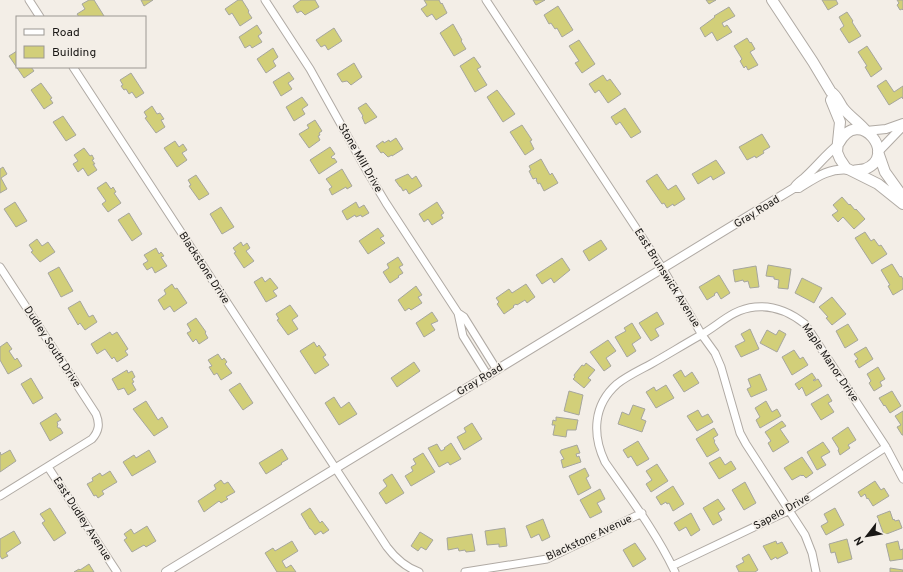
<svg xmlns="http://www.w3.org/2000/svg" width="903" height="572" font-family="Overpass,sans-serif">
<rect width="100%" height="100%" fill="#f3eee7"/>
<path fill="#d2cf79" stroke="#a6a69e" d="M89 0H94L104 16 102 17H79L77 14 85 9 82 4Z
M141 0H153L144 6Z
M238 0H242L249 11 248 12 252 18 240 26 232 13 229 15 225 9Z
M301 0H315L319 7 305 15 301 11 297 13 293 6Z
M424 0H439L441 4 442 3 447 13 436 20 432 14 427 17 421 9 427 5Z
M533 0H545L536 5Z
M706 0H716L709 4Z
M822 0H836L838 4 828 10Z
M897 0H903V10L902 9 900 10 897 5 899 3Z
M558 6 573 30 562 37 557 28 555 29 551 23 549 24 544 15Z
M729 7 735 16 722 23 724 27 727 25 732 32 717 41 712 32 705 37 700 28 715 17 714 16Z
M847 12 853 21 852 22 861 36 849 43 840 29 844 26 839 17Z
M453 24 462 40 461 41 466 49 454 56 440 33Z
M257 25 262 33 258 36 262 42 252 48 250 45 245 48 239 37Z
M334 28 342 41 328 50 325 45 321 47 316 40Z
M747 38 750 43 751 42 755 49 750 52 758 65 748 70 746 66 744 68 740 61 742 59 734 46Z
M579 40 595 64 582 73 575 63 579 61 569 46Z
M867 46 882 69 871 77 865 67 867 66 858 52Z
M273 48 278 57 273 61 276 66 266 73 257 59Z
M17 51V67H31L34 71 24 78 9 56Z
M474 57 481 67 477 69 487 85 475 92 460 66Z
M354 63 362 77 351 85 347 81 342 82 337 74Z
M289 72 294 79 288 83 292 89 281 96 273 82Z
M131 73 144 93 136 98 132 92 129 94 126 89 124 90 121 86 123 85 120 80Z
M603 75 607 81 610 79 621 94 608 103 599 90 595 93 589 84Z
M886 80 894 92 903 86V99L902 97 889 105 877 86Z
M41 83 52 98 50 99 53 103 44 109 31 90Z
M497 90 515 114 503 122 487 97Z
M302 97 308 105 302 109 305 114 294 121 286 107Z
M366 103 377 117 365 124 362 117 363 116 358 108Z
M152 106 157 114 160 113 164 119 161 120 165 127 156 133 145 118 147 117 144 112Z
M625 108 641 132 631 138 620 122 616 125 611 117Z
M63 116 76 135 66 141 53 122Z
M315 120 322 131 319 133 320 135 318 136 320 140 309 148 299 134 309 128 307 125Z
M522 125 532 140 530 141 534 149 525 155 510 132Z
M762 134 770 147 763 151 764 153 756 158 755 156 747 160 739 147Z
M396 138 403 149 392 156V155L388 157 383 152 381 153 376 146 383 141 384 143 389 140 390 142Z
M175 141 179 147 183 144 187 150 182 153 187 160 177 167 164 148Z
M330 147 335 154 331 157 333 159 334 158 337 162 319 174 310 160Z
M84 148 90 156 92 155 94 159 92 160 95 164H93L97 170 88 176 83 168 78 172 73 164 78 161 74 155Z
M541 159 550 175 552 173 558 183 544 191 540 183 538 184 536 180 537 179 536 178 533 179 529 171 531 170 529 166Z
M716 160 725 173 713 180 711 176 698 184 692 174Z
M3 167 7 174 1 178 7 189 0 193V169Z
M342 169 352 186 347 189 346 187 332 195 329 189 332 187 326 179Z
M408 174 412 179 416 176 422 186 409 194 406 189 403 191 401 187H400L395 180Z
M657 174 668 190 676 185 685 199 674 206 673 204 667 208 664 203 662 204 646 181Z
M196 175 209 194 199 200 189 186 191 185 188 180Z
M106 182 111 189 113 187 116 192 114 193 121 203 108 212 102 204 106 201 97 188Z
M842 197 849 205 850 204 855 210 856 209 865 219 854 229 843 217 838 222 832 215 838 211 833 205Z
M15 202 27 221 16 227 4 209Z
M356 202 359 208 364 205 369 213 362 217 361 215 356 217 355 215 347 220 342 211Z
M437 202 444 213 441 215 443 218 432 225 428 219 424 222 419 214Z
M221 207 234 227 222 234 210 214Z
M129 213 142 234 132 241 118 220Z
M378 228 384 236 380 238 385 243 368 254 359 241Z
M865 232 871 241 874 239 879 246 881 245 887 254 872 264 855 238Z
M37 239 42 246 48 242 55 252 40 262 31 252 33 251 29 245Z
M601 240 607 249 589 261 583 251Z
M241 242 243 246 247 243 250 248 246 251 254 261 244 268 234 253 236 252 233 248Z
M156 248 159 254 161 252 164 256 161 257 167 266 155 273 152 267 147 270 143 264 148 261 144 255Z
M398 257 403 265 399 267 403 273 398 276 399 277 390 283 383 272 389 268 387 264Z
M562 258 570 270 554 283 551 278 542 284 536 275Z
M892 264 900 277 901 276 903 279V289L893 295 888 286 890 285 881 270Z
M768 265 791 269 788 289 778 288 779 280 774 279V277L766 276Z
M756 266 759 287 750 288 748 281 744 282 743 280 735 282 733 270Z
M59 267 73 291 61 297 48 273Z
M719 275 730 293 721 299 717 292 714 294 715 295 707 300 699 287Z
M262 277 265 282 270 278 278 288 273 291 277 296 266 302 254 282Z
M802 278 822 288 814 303 795 293Z
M172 284 175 289 177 288 187 303 174 312 170 306 164 310 158 300 166 294 164 290Z
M526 284 535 297 527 303 525 300 517 305 516 304 513 306 514 307 504 314 497 304 499 302 496 298 509 289 512 293Z
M416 286 422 295 418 297 422 303 411 310 409 308 405 311 398 300Z
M832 297 846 314 832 325 826 318 828 317 819 307Z
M80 301 89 317 93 315 97 322 85 330 80 323 78 325 68 308Z
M290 305 298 316 292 320 298 329 288 335 277 320 279 319 276 314Z
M432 312 438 321 431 324 435 330 424 337 416 323Z
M657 312 664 324 655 329 659 336 651 341 639 323Z
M196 318 206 332 205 333 208 338 199 344 196 339 193 342 187 333 191 331 187 324Z
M632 323 641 338 632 344 636 351 627 357 615 337 626 331 624 328Z
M848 324 858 340 845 348 836 331Z
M750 329 759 349 741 357 735 346 745 341 741 334Z
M767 330 776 335 779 330 786 334 777 352 760 343Z
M110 332 112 335 117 332 128 349 125 351 128 355 117 362 114 357 112 359 105 349 97 354 91 344Z
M608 340 616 351 606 358 611 366 604 371 590 352Z
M7 342 12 349 9 351 15 360 17 358 22 366 8 374 0 360V347Z
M314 342 317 347 319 345 326 355 323 357 329 365 315 374 300 351Z
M866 347 873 359 859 368 855 361 858 359 854 354Z
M794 350 800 359 803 357 808 365 792 375 782 357Z
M218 354 222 360 224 358 227 362 225 364 232 373 221 380 217 373 214 375 209 367 212 366 208 360Z
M414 362 420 371 397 387 391 378Z
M586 363 595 370 588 378 591 380 584 388 573 379 575 377 574 375 582 365 584 366Z
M878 367 885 379 880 382 882 386 874 391 869 383 871 381 867 374Z
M127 370 128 373 132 371 135 377 132 379 134 382 132 383 136 390 128 395 124 388 118 390 112 379Z
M681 370 685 377 692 372 699 383 684 392 673 375Z
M812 373 816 379 813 380 814 381 818 379 822 386 806 396 802 387 799 390 795 384Z
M760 374 767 390 751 397 747 389 751 387 748 379Z
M31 378 43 398 33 404 21 384Z
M240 383 253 403 243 410 229 390Z
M666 385 674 398 656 408 646 392 654 387 656 391Z
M569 391 583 395 579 415 564 411Z
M892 391 901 406 890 413 885 405 884 406 879 398Z
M828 394 832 401 828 403 834 412 821 420 811 404Z
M334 397 341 408 349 402 357 414 339 425 325 403Z
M146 401 158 420 162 417 168 427 154 436 133 409Z
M766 401 772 412 777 409 781 416 760 428 756 420 760 417 755 408Z
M633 405 645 409 641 419 646 421 642 432 618 424 622 412 629 415Z
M698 410 702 417 708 414 713 422 697 431 687 416Z
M903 411V435H902L897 427 901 425 895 416Z
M56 413 61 420 57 422 58 425 57 426 58 428H60L63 433 50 441 40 423Z
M556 417 578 420 576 430H567L566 437 553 435 555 425H552L553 420 556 421Z
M782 421 786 426 780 429 789 442 773 452 768 443 771 441 765 432Z
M472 423 482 439 464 450 457 437 466 432 464 428Z
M848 427 856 440 848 445 850 448 840 455 838 450 839 449 832 438Z
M714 428 718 435 713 438 715 441 714 442 719 450 707 457 696 439Z
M638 441 649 459 637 466 631 456 628 458 623 450Z
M823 442 830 452 821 457 826 465 817 470 807 452Z
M451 443 461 459 450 465 448 462 439 467 428 448 437 444 441 451 445 449 444 448Z
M577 445 580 453 576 454 577 457 579 456 581 462 563 468 561 460 564 459 560 452 561 450Z
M282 449 288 459 281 463 282 464 266 474 259 463Z
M10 450 16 461 0 472V452L1 455Z
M149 450 156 462 132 476 123 462 134 455 136 458Z
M423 453 435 472 411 486 405 476 413 471 411 467 416 464 413 459Z
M720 457 725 465 731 461 736 469 719 479 709 463Z
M802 457 813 473 806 478 803 475 802 476 801 475 792 480 784 468Z
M657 464 668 481 651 492 646 484 652 480 646 471Z
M585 468 589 476 586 478 591 488 578 495 569 476Z
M110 471 117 482 102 491 104 494 98 498 96 495 94 496 87 484 93 481 92 478 100 473 102 476Z
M392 474 404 493 386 504 379 493 387 486 383 480Z
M221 480 224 484 228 482 235 492 226 497 228 499 221 503 219 501 204 512 198 501 216 489 214 485Z
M875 481 881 490 884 488 889 496 873 506 868 498 867 499 865 494 861 497 858 492Z
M745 482 756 503 744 510 732 490Z
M673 486 684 504 673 511 669 503 667 504 666 502 661 505 656 497Z
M600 489 605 499 597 503 602 512 590 518 580 500Z
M718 499 725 509 718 513 722 520 713 525 703 508Z
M50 508 66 533 54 541 42 523 45 521 40 514Z
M310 508 320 523 322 521 329 530 323 534 321 531 315 535 311 529H310L301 514Z
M835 508 844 525 826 535 821 526 828 522 824 514Z
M890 511 893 520 894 519 895 521 899 520 902 528 884 535 877 516Z
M691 513 700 530 691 536 686 527 679 531 674 523Z
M543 519 550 537 542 541 539 534 531 538 526 526Z
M147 526 156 541 146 547 144 545 132 552 124 540 127 538 124 534 131 529 134 534Z
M505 528 507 546 499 547V544L487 545 485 531Z
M14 531 21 543 6 553 8 556 2 559 0 556V539Z
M420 532 433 540 426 550 421 547 418 551 411 546Z
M472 534 475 551 466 552 465 550 459 551 458 548 448 550 447 538Z
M847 539 852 559 838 563 835 552 831 553 829 544Z
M292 541 298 551 282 561 286 568 291 565 296 572H277L265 553 273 548 275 551Z
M776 541 777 544 782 542 788 553 777 559 776 557 771 560 763 546Z
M898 541 900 550 903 549V559L890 561 886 544Z
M635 543 646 559 633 567 623 550Z
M749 554 758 570 755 572H739L736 566 744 562 742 558Z
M89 564 94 572H74L79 569 80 570Z
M890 568 903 570V572H890Z"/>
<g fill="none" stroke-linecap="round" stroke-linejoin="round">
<defs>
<path id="minor" d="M29 0 40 17
M265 0 310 69 368 173 386 203 458 313
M486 0 663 269 702 335 715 353 721 367 740 433 746 444 805 535 812 553 816 572
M73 67 387 547C396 559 405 567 419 572
M0 267 96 414C100 424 99 431 92 439L0 496
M488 376 463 336 458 313 464 317 497 370
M48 467 117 572
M672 566 790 510 886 447
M465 572 547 559 642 513
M675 572C656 532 630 498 605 462 592 435 593 405 617 384 627 376 640 370 651 364 667 355 683 345 699 336 718 326 732 309 755 307 774 305 790 312 805 324L886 447 903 479"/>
<path id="tertiary" d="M866 131 886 129 903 123
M878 152 903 126
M794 188C796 184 799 182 803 179 815 169 826 154 838 145
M166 572 794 188H799C815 178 830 167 850 170"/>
<path id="secondary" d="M772 0 813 62 831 92C837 95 839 103 843 108 849 116 861 124 866 131
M831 100 840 122 837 152 840 159 846 168 878 184 903 204
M839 143C859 105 899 156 865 169 862 170 857 170 853 171
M878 152 885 172 903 197"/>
</defs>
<use href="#minor" stroke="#b0aaa4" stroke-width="9"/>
<use href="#tertiary" stroke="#b0aaa4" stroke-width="10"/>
<use href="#secondary" stroke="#b0aaa4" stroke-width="12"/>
<use href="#minor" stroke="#fff" stroke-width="7"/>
<use href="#tertiary" stroke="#fff" stroke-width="8"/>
<use href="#secondary" stroke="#fff" stroke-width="10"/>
</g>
<g text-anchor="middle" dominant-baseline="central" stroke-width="3.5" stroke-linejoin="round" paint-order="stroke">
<g font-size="11" fill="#191715" stroke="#f3eee7">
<text transform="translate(360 158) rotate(60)">Stone Mill Drive</text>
<text transform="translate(757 212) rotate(-32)">Gray Road</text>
<text transform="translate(204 268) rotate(57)">Blackstone Drive</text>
<text transform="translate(667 278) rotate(58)">East Brunswick Avenue</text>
<text transform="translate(52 347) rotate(57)">Dudley South Drive</text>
<text transform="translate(830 363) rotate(56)">Maple Manor Drive</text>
<text transform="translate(480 380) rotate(-31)">Gray Road</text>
<text transform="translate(782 512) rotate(-29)">Sapelo Drive</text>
<text transform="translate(82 519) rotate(57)">East Dudley Avenue</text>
<text transform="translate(589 538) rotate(-25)">Blackstone Avenue</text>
</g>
</g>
<rect x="16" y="16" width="130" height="52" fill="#f3eee7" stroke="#9c9893"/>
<rect x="24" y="29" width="20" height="6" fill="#ffffff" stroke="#9c9893"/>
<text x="52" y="36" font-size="12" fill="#191715">Road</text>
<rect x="24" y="46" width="20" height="12" fill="#d2cf79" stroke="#9c9893"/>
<text x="52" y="56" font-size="12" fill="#191715">Building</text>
<g transform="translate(867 536) rotate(239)" stroke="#f3eee7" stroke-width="3" paint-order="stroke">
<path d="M0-3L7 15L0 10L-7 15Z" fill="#191715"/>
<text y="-6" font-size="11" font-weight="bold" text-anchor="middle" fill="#191715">N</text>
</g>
</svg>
